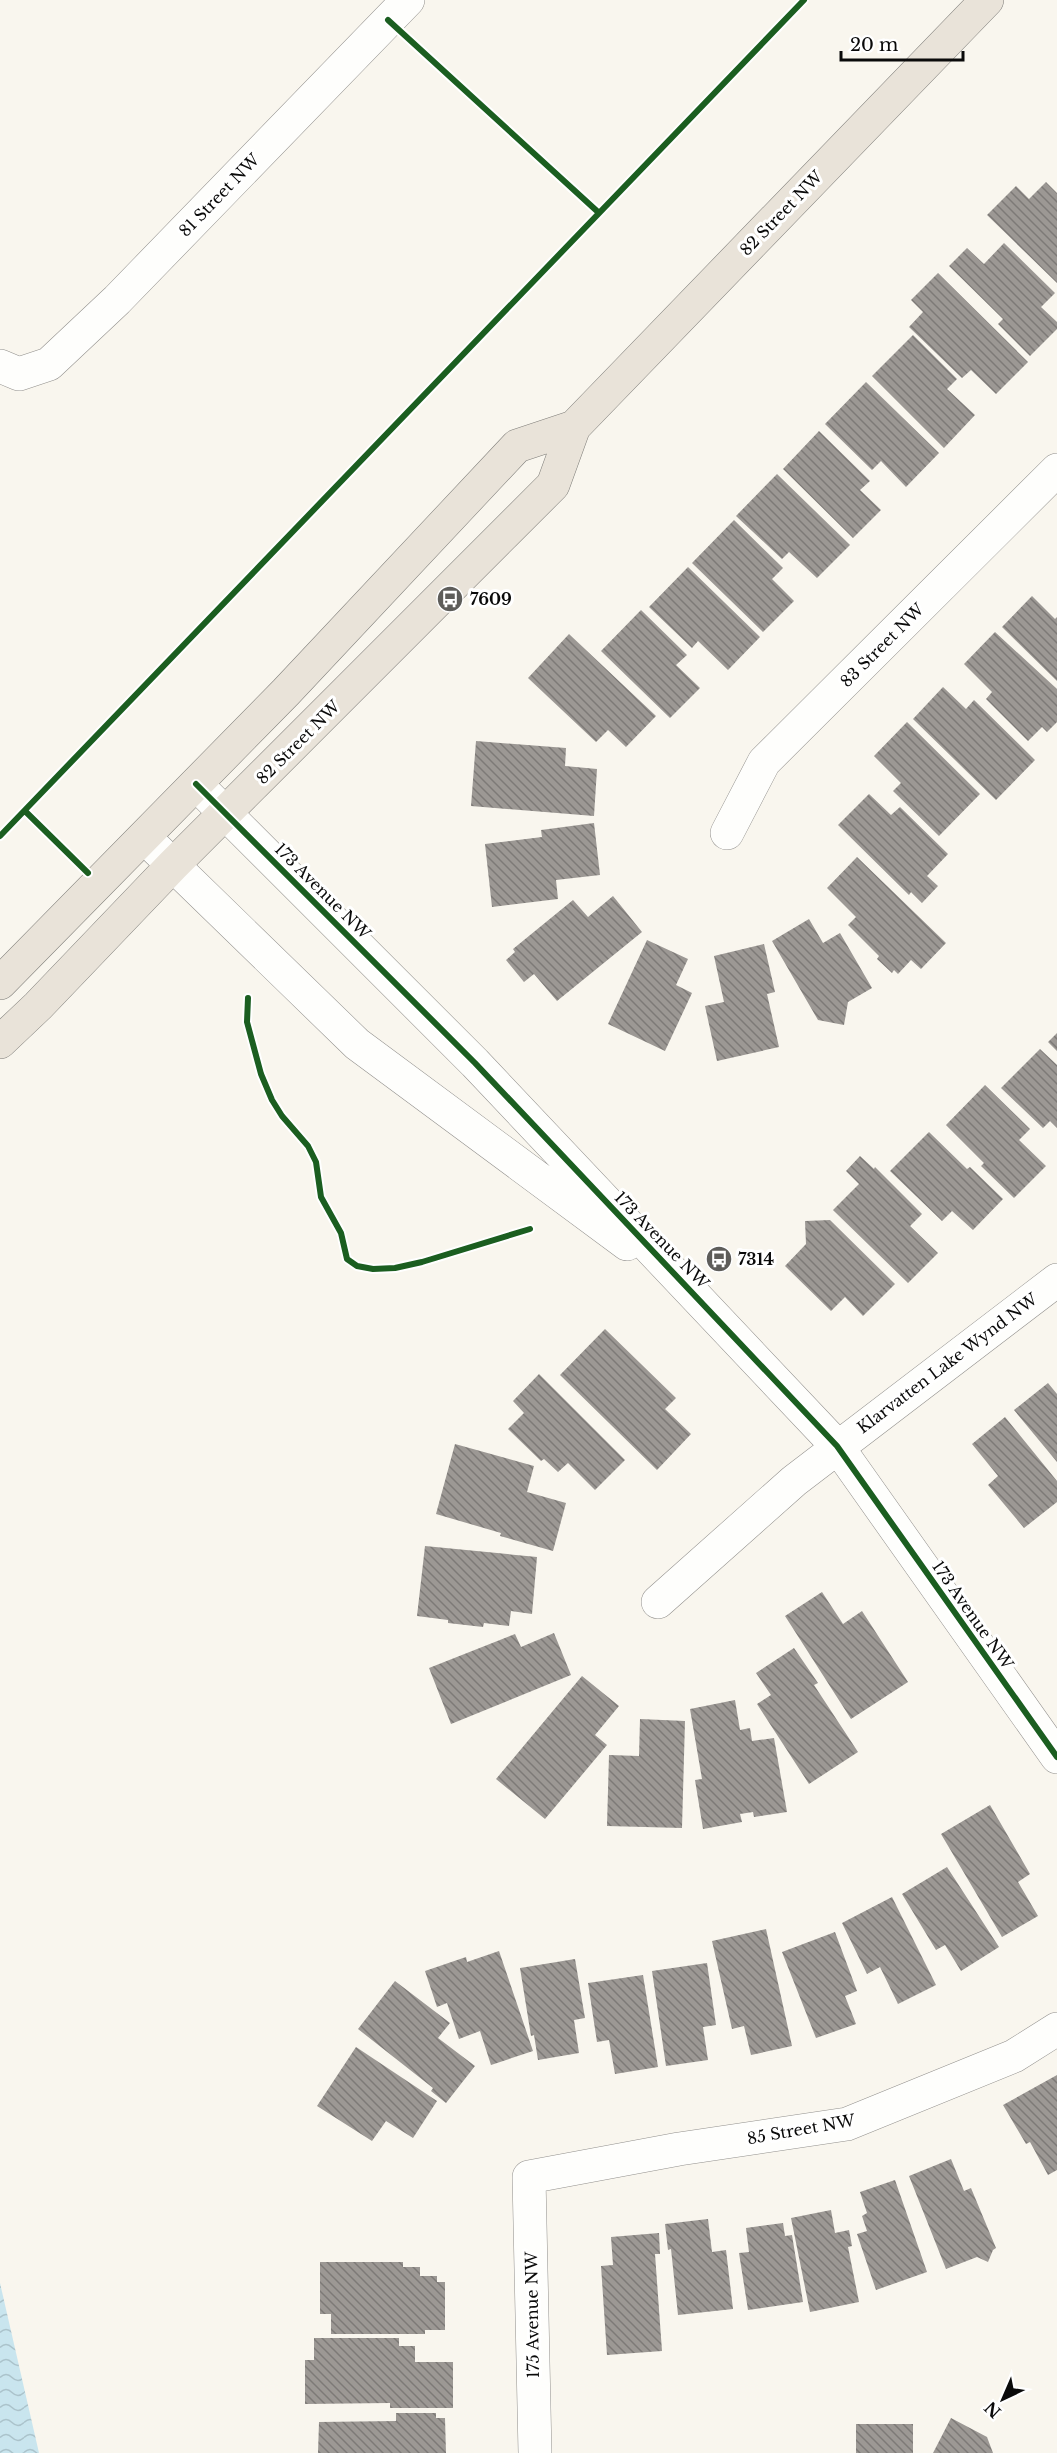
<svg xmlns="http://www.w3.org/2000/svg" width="1057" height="2453" font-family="'Libre Baskerville',serif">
<defs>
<pattern id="water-waves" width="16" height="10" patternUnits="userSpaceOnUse" patternTransform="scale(1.5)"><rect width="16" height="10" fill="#c9e5ee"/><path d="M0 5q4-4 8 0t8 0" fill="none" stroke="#abc3cb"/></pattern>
<pattern id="building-back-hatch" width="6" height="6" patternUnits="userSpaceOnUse" patternTransform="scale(1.5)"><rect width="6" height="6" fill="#9c9894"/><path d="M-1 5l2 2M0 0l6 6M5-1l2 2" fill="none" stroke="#7d7a77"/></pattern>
</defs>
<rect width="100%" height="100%" fill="#f9f6ee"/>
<path fill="url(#water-waves)" d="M0 2283 39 2453H0Z"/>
<path fill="url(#building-back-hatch)" d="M1046 182 1057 193V283L987 215 1016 186 1029 199Z
M1004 243 1055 293 1041 307 1057 322V329L1030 356 998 324 1003 319 949 266 967 248 984 264Z
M938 273 1028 362 996 394 971 370 962 378 909 327 923 312 911 300Z
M913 335 957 379 947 389 975 415 944 448 872 376Z
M866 382 939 453 906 487 881 461 872 470 825 424Z
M819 431 870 481 860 490 881 510 853 538 783 469Z
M777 474 850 545 817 578 789 552 782 559 736 516Z
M734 520 783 568 772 579 794 601 763 632 692 563Z
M688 567 760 637 728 670 698 641 692 648 649 607Z
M1032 596 1055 619 1057 617V681L1002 627Z
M641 610 687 655 676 665 700 688 670 718 601 651Z
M995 632 1057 689V722L1047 732 1042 727 1028 741 986 699 992 692 964 664Z
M569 634 656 716 626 747 608 730 596 742 528 678Z
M943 687 966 709 974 700 1035 760 996 800 913 719Z
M907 722 980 794 939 836 893 791 901 783 874 756Z
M476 741 566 748 565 766 597 769 594 816 471 806Z
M869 794 891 815 900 807 948 854 927 876 938 886 922 903 911 892 909 895 838 825Z
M594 823 600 875 556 880 558 899 492 907 485 844 542 837 541 830Z
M857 857 946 943 921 969 911 960 898 974 894 970 892 973 877 959 879 956 848 925 856 917 827 888Z
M613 896 642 932 557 1001 534 974 524 982 506 960 515 952 513 949 573 900 588 917Z
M809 919 823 943 840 933 872 988 848 1002 844 1025 818 1020 772 941Z
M647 940 688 959 676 985 692 993 665 1051 608 1024Z
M764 944 775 992 767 994 779 1047 717 1061 705 1006 724 1002 714 956Z
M1057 1033V1051L1048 1042Z
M1040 1049 1057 1065V1128L1050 1121 1043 1128 1001 1088Z
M985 1085 1030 1129 1019 1140 1046 1166 1014 1198 981 1166 984 1163 946 1125Z
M929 1132 967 1169 970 1167 1003 1199 973 1230 952 1211 942 1221 890 1171Z
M860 1156 874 1169 875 1167 922 1214 910 1226 938 1253 908 1283 833 1210 859 1184 846 1171Z
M830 1220 895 1284 863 1316 845 1297 831 1311 785 1266 806 1244 805 1221Z
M605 1329 676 1398 665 1409 691 1434 657 1470 560 1375Z
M539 1374 625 1460 595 1490 568 1463 558 1472 544 1459 541 1461 508 1429 524 1413 513 1401Z
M1048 1383 1057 1394V1462L1014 1410Z
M1005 1417 1057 1481V1502L1024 1528 988 1485 998 1476 972 1444Z
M455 1444 534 1466 527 1492 566 1503 553 1551 500 1536 501 1533 436 1514Z
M425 1546 537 1557 532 1614 511 1611 509 1626 484 1623 483 1627 448 1623V1620L417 1616Z
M822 1592 843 1624 862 1611 908 1682 851 1719 785 1616Z
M554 1633 571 1675 451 1724 429 1668 515 1634 521 1647Z
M794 1648 818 1683 814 1685 858 1752 809 1784 757 1704 771 1695 756 1673Z
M582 1676 619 1706 595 1735 607 1745 545 1819 496 1779Z
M735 1700 740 1730 750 1728 752 1741 774 1738 787 1812 754 1817 753 1812 740 1814 742 1822 703 1829 695 1780 702 1779 690 1709Z
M640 1719 685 1721 682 1828 607 1826 609 1755 639 1756Z
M990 1805 1030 1874 1018 1882 1038 1916 1002 1937 941 1834Z
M947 1867 999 1947 961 1971 945 1945 936 1950 902 1894Z
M892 1897 936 1985 898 2004 880 1967 867 1974 842 1923Z
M766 1929 792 2046 751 2055 744 2026 732 2029 712 1941Z
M835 1932 857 1991 845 1996 856 2024 816 2038 782 1952Z
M499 1951 533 2051 491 2065 480 2031 459 2039 447 2003 437 2007 425 1971 466 1957 467 1962Z
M575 1959 585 2018 574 2020 579 2053 538 2060 534 2035 531 2036 520 1968Z
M707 1963 716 2025 703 2027 708 2060 666 2066 652 1971Z
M643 1975 658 2067 615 2074 609 2040 597 2042 588 1983Z
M395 1981 450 2023 438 2038 475 2066 446 2103 431 2091 433 2088 358 2029Z
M356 2047 437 2101 413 2138 386 2121 372 2141 317 2106Z
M1057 2075V2170L1048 2175 1030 2142 1026 2144 1003 2105Z
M951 2159 964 2191 971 2188 996 2248 993 2250 988 2262 977 2257 946 2269 909 2176Z
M895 2180 927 2272 876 2290 857 2234 867 2231 862 2216 867 2213 860 2192Z
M831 2210 835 2233 849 2230 852 2246 848 2247 859 2302 810 2312 791 2218Z
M708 2219 712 2252 726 2250 733 2309 678 2315 671 2249 668 2250 665 2224Z
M783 2223 785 2236 792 2235 803 2302 748 2310 739 2253 749 2252 746 2228Z
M659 2233 660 2254H655L662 2351 607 2355 601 2266 613 2265 611 2237Z
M320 2262H403V2267H420V2276H437V2282H445V2330H425V2334H331V2314H320Z
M314 2338H399V2346H415V2362H453V2408H390V2403L305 2404V2360H314Z
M396 2413H436V2418H445L446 2453H318L319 2422 396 2421Z
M951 2418 987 2437 993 2453H933Z
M856 2424H913V2453H856Z"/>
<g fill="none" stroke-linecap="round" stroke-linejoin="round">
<defs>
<path id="minor" d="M0 366 19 374 49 364 117 300 408 0
M196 784 475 1063 837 1446 1057 1757
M727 833 764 762 1057 470
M144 837 357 1044 627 1244
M658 1602 794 1481 1057 1280
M535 2453 529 2177 679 2149 847 2124 1014 2056 1057 2029"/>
<path id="major" d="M0 983 286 692 517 446 574 427
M0 1042 38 1006 172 866 553 485 574 427 987 0"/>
</defs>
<use href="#minor" stroke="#92908d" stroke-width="34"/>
<use href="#major" stroke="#7f7e7a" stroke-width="34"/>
<use href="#minor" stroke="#fefefc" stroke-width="33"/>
<use href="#major" stroke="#e9e3d9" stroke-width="33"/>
<defs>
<path id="cycleway" d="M388 20 598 212
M196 784 475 1063 837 1446 1057 1757
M25 811 88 873
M0 836 804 0
M248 998 247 1022 261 1074 272 1100 282 1116 308 1146 316 1162 321 1197 341 1233 347 1259 357 1266 373 1269 395 1268 422 1262 530 1229"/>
</defs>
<use href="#cycleway" stroke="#fff" stroke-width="10"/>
<use href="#cycleway" stroke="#1b5e20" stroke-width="6"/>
</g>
<defs>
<symbol id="bus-disc" viewBox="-11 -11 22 22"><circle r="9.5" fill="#5e5d5a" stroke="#fff"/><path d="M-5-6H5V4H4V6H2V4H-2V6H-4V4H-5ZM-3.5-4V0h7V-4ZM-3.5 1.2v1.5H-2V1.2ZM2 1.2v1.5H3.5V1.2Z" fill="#fff"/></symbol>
</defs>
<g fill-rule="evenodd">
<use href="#bus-disc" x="435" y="584" width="30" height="30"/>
<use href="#bus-disc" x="704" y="1244" width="30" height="30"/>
</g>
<g text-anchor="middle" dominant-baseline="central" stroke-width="6" stroke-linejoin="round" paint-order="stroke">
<g font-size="16" fill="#0a0a0a" stroke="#fff">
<text transform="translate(219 195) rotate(-46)">81 Street NW</text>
<text transform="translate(781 213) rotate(-46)">82 Street NW</text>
<text transform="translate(882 645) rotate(-45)">83 Street NW</text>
<text transform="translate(298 742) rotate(-45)">82 Street NW</text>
<text transform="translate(323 891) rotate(45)">173 Avenue NW</text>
<text transform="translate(662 1240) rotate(46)">173 Avenue NW</text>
<text transform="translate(947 1363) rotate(-37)">Klarvatten Lake Wynd NW</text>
<text transform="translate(973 1615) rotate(55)">173 Avenue NW</text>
<text transform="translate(801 2129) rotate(-10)">85 Street NW</text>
<text transform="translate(532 2315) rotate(-91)">175 Avenue NW</text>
</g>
<g font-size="16" font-weight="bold" fill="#0a0a0a" stroke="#fff" text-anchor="start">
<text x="470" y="599">7609</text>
<text x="738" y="1259">7314</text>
</g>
</g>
<g transform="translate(1003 2399) rotate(224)" stroke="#ffffff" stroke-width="4.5" paint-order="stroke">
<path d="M0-4.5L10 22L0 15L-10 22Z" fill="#0a0a0a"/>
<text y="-9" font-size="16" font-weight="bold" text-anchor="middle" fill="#0a0a0a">N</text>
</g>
<path d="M841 51v9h122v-9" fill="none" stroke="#0a0a0a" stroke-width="3"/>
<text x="850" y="51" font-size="18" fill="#0a0a0a" stroke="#ffffff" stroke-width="4.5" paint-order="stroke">20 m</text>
</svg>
